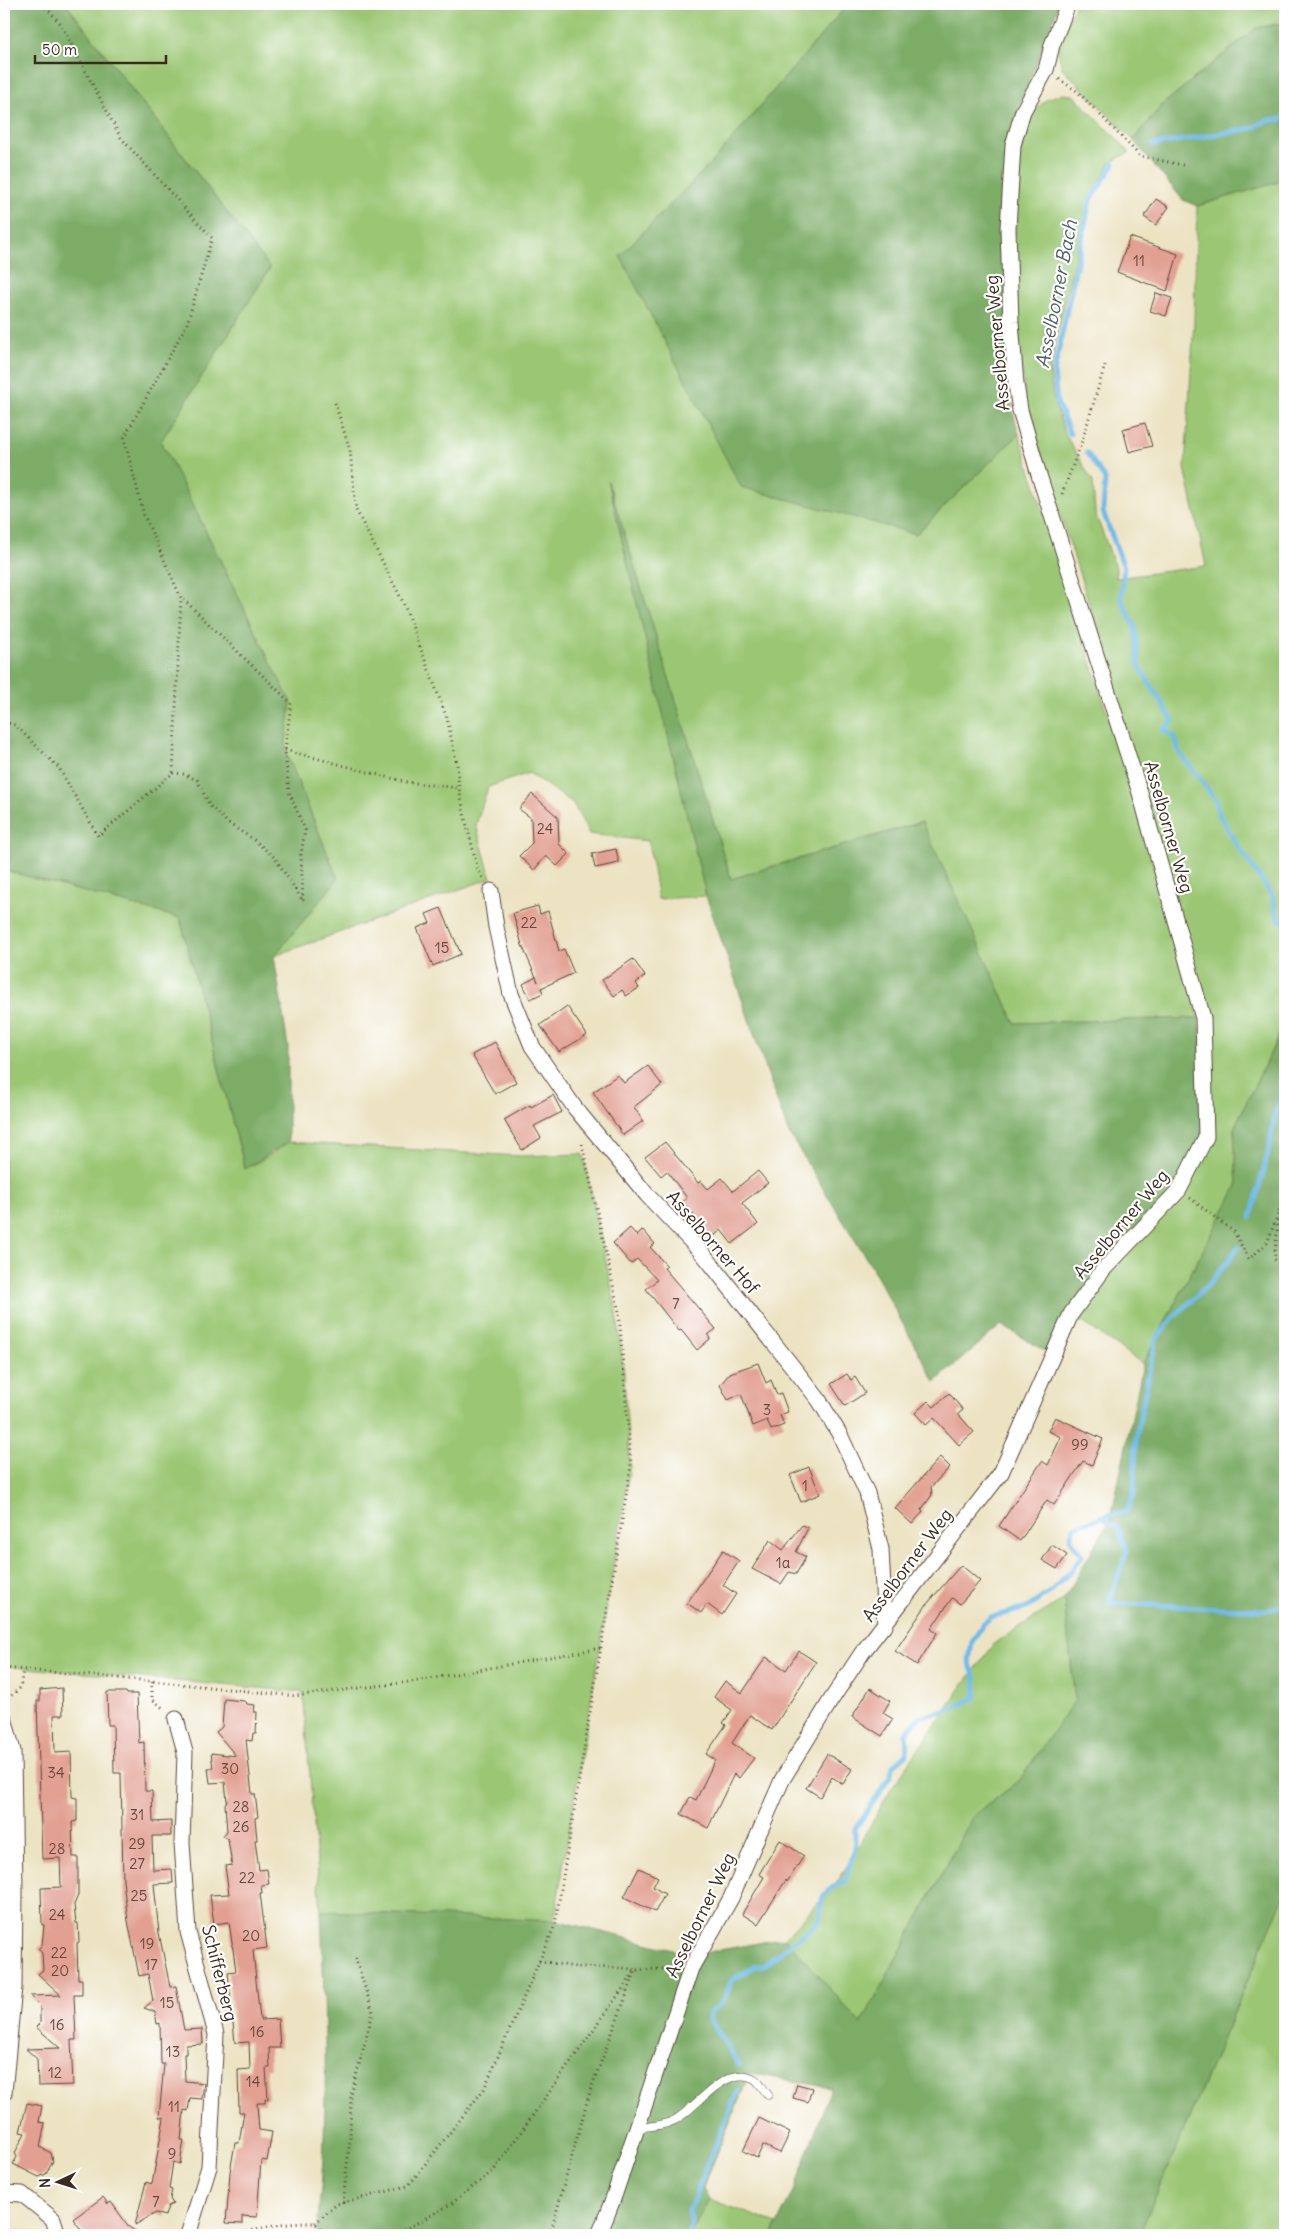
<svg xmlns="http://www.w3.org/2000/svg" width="1289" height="2239" font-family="Delius,sans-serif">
<rect width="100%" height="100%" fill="#fff"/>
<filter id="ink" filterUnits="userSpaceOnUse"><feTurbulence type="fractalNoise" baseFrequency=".02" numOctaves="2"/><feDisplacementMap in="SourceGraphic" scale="10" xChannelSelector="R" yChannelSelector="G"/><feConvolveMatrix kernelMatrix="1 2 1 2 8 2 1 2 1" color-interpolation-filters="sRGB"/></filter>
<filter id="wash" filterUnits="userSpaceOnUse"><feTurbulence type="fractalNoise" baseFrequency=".0096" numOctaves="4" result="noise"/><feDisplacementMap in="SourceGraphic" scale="20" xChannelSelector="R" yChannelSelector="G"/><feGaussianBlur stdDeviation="1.12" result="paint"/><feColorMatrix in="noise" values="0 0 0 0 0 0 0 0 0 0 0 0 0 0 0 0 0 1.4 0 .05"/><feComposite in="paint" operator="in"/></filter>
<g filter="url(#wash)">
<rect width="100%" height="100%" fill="#ece3c3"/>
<path fill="#9bc774" stroke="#6b7849" d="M66 4H848L716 158 620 256 916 534 1019 434 1131 789 1199 1018 1015 1023 921 822 731 879 611 491 706 896 658 899 648 841 589 834 573 803 529 773 488 787 476 825 491 878 274 956 338 879 285 750 291 703 161 441 270 268Z
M1076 4H1285V23L1256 28 1163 104 1133 140 1062 68 1058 51 1061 37Z
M1061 94 1073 95 1130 152 1111 162 1089 201 1055 342 1050 372 1054 402 1066 436 1093 482 1095 513 1116 568V578L1206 566 1185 468 1194 321 1197 206 1285 180V1023L1234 1128 1237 1186 1143 1364 1074 1316 1206 1017 1103 646 1026 410 1017 323 1015 235 1021 145 1030 114 1047 99Z
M4 870 180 918 245 1169 272 1154 288 1142 519 1156 583 1154 617 1313 624 1375 630 1466 554 1921 321 1911 303 1692 4 1666Z
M1064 1599 1075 1700 1019 1781 973 1816 861 2024 785 1938 840 1878 890 1791 960 1689 996 1642Z
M1285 1893V2235H1139L1269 1931Z
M709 2199 777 2224 772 2235H690Z"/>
<path fill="#7cac66" stroke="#5c6b42" d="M4 4H66L270 268 161 441 291 703 285 750 338 879 274 956 288 1047V1142L245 1169 180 918 4 870Z
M848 4H1059L1046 39 1019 105 1005 324 1012 410 1019 434 916 534 741 487 620 256 716 158Z
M1285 23V180L1197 206 1183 200 1133 140 1163 104 1256 28Z
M608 481 731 879 922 822 1015 1023 1199 1018 1203 1135 1176 1187 1048 1353 1001 1325 935 1382 871 1266 788 1132 706 896Z
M1285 1023V1893L1139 2235H772L795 2187 831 2088 750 2073 702 2190 709 2199 690 2235H316C330 2127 325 2019 321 1911L559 1921 693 1955 785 1938 861 2024 973 1816 1019 1781 1075 1700 1064 1599 1111 1518 1143 1364 1237 1186 1234 1128Z"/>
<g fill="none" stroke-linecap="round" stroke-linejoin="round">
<path stroke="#70bae9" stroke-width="5" d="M1153 145 1253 128 1268 120 1282 119 1285 116
M1070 434 1057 402 1054 372 1090 201 1114 164
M1087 453 1105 479 1103 512 1124 567 1121 599 1135 627 1139 666 1173 721 1163 730 1175 737 1179 752 1216 800 1218 812 1237 845 1272 895 1278 919 1285 923
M1251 1217 1268 1154 1275 1115 1281 1100V1082L1285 1077
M1101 1517 1118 1528 1127 1550 1109 1603 1266 1610 1285 1606
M739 2065 709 2018 711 2012 724 2000 732 1980 755 1966H763L819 1922C821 1897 821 1891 845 1881L855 1849V1829L890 1777 893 1766 907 1754 906 1733 920 1717 949 1710 976 1697 975 1678 969 1661 972 1642 983 1624 991 1617 1027 1608 1051 1591 1071 1571 1082 1556 1070 1538 1074 1527 1101 1517 1127 1511 1134 1495 1136 1438 1156 1339 1172 1319 1210 1283 1238 1248
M687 2235 692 2225 689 2211 738 2090"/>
</g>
<g id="blocks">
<path fill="#e2a093" d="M1156 199 1169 207 1156 225 1144 217Z
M1130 237 1178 254 1167 291 1117 272Z
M1156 293 1172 298 1166 316 1150 311Z
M1145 423 1152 446 1129 452 1123 429Z
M532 794 558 817 559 844 569 854 557 866 546 856 534 870 519 856 532 843 531 818 519 809Z
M616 849 619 863 595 868 592 854Z
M538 906 540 914 548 911 559 951 564 949 574 973 541 988 543 993 530 999 523 984 536 977 538 982 522 945 513 913Z
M441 908 461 954 433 966 417 928 430 923 426 914Z
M633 959 645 976 636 983 639 988 626 996 622 990 614 996 602 980Z
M567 1006 587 1035 559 1052 540 1025Z
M495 1042 516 1082 495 1094 472 1055Z
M648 1066 662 1085 634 1107 643 1121 623 1135 593 1092 618 1075 624 1083Z
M553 1095 562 1112 534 1126 541 1138 522 1150 504 1120 530 1105 531 1107Z
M665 1142 698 1183 701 1181 708 1189 722 1178 733 1191 758 1171 768 1183 742 1203 758 1224 732 1244 721 1230 713 1237 682 1202 687 1198 667 1171 661 1176 645 1157Z
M630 1228 637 1236 643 1230 655 1244 650 1247 667 1266 664 1268 716 1329 708 1335 710 1339 697 1350 681 1330 679 1331 646 1289 657 1280 637 1259 631 1264 613 1243Z
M758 1363 766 1383 771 1380 777 1395 781 1393 788 1412 780 1415 784 1425 771 1430 767 1420 753 1426 741 1394 728 1400 720 1385 730 1373Z
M847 1374 851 1380 855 1377 865 1393 845 1406 831 1384Z
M949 1393 963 1410 958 1414 974 1432 959 1445 934 1418 926 1425 915 1413 928 1401 934 1407Z
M1055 1417 1103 1439 1092 1465 1083 1461 1054 1505 1047 1500 1020 1541 999 1526 1042 1461 1048 1465 1061 1437 1048 1431Z
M940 1457 950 1467 931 1487 932 1495 921 1510 923 1512 912 1524 895 1508Z
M809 1467 820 1494 801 1502 790 1475Z
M802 1525 808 1528 796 1552 806 1557 796 1574 789 1572 781 1584 752 1569 770 1540 783 1550Z
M1052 1545 1067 1555 1057 1569 1042 1560Z
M723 1550 739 1561 723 1585 736 1594 722 1615 707 1604 701 1613 687 1603Z
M961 1565 980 1581 960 1604 952 1598 931 1629 937 1633 917 1665 895 1651 927 1604Z
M799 1651 816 1662 772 1730 750 1715 732 1743 754 1758 739 1778 734 1774 708 1828 681 1814 690 1797 696 1800 715 1760 706 1754 726 1725 723 1723 732 1710 714 1697 725 1681 742 1693 766 1657 786 1670Z
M62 1688 63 1715H54L55 1753 71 1752 72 1797 77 1798V1821L72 1822 73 1857H78V1895L74 1905 76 1923H78L79 1942 77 1943 78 1979H82V1995H74L76 2040H71L73 2085 38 2086 37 2059 26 2049 60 2048 36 2027 40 2023V2006L30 1996 61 1995 38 1974 43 1970 42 1953 38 1949 42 1945 44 1925H42L41 1888 61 1887 60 1858 42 1859 37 1701H40V1690Z
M870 1688 890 1701 883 1713 893 1719 882 1736 852 1717Z
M107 1692H126L127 1694H137L139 1743 144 1742 145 1791H152L153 1822 171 1821V1836H152L153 1870 172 1869 173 1883 154 1884 159 1933 170 1987 176 1986 184 2030 202 2029 203 2044 186 2045V2054H184L185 2081 204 2083 202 2099 190 2098 188 2111 184 2110 181 2140H184L180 2164 173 2162 169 2189 172 2190 170 2199 173 2204 168 2206 165 2216 156 2213 135 2225 146 2182 152 2184 164 2118 159 2117 164 2064H161L160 2023 157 2024 155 2012 144 2008 153 2001 148 1974 139 1976 128 1921 123 1881 121 1773H114L113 1725H108Z
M224 1699 244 1701 247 1704 255 1705 254 1712H257L256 1733H253L252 1741 246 1740 252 1794H255L258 1817 255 1818 257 1840H255L259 1870 267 1869 269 1884 261 1885 262 1893H260L267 1948 253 1950 260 2020 278 2019 280 2048H269L270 2068H266L268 2099H265V2103H257L259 2130 272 2132 267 2161 261 2160 257 2217 242 2216V2224L226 2223 230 2172 235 2143H239L244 2112H239L238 2070 250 2069 249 2042 235 2043 228 1972 236 1971 229 1922 214 1924 210 1895 229 1894 225 1866 232 1865 228 1839 223 1836 227 1831 225 1804 227 1801 225 1782 210 1783 208 1768H213L211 1753 236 1756 216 1732 222 1727Z
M827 1754 852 1769 843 1784 832 1777 820 1797 806 1788Z
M780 1840 804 1856 787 1882 786 1880 758 1924 742 1914 764 1877 759 1874Z
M639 1868 658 1877 653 1887 665 1894 655 1912 624 1897Z
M797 2084 812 2088 808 2102 793 2098Z
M27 2103 42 2106 39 2122 45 2123 40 2147 51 2153 53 2161 46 2174 39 2177 13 2164 17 2157 15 2153 25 2133 20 2132Z
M759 2118 790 2133 780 2153 763 2145 757 2158 743 2151Z
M103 2197 108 2204 111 2202 129 2227 141 2235H85L73 2219Z"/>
</g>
</g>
<g filter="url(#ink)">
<use href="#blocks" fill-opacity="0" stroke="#564637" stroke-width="1"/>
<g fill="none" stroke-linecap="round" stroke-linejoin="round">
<defs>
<path id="lane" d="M638 2127C650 2127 663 2126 675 2120 695 2110 725 2064 753 2078 759 2081 764 2090 768 2095"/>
<path id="street" d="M491 891 496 927 511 994 532 1046 575 1108 647 1195 704 1255 819 1400 840 1435 867 1493 881 1549 885 1626
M4 1718 13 1751 15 1893 14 1987 4 2093
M176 1719 185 1752 182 1843 188 1932 216 2034 209 2167 188 2235
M4 2193 22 2194 53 2219 58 2235
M599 2235 613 2199 691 1968 731 1898 782 1780 831 1700 862 1653 1001 1473 1071 1314 1103 1270 1179 1190 1206 1137 1203 1018 1140 793 1039 475 1020 410 1016 384 1011 322 1008 228 1013 145 1023 111 1046 70 1052 45 1068 4"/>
</defs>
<use href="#lane" stroke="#564637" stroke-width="9"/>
<use href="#street" stroke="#564637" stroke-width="17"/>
<path stroke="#564637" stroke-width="3" stroke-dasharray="1 4" stroke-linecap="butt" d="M1059 79 1078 92 1140 156 1187 166
M335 403 350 450 356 510 403 602 447 718 457 765 459 788 465 818 478 870 483 878
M1062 494 1082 441 1106 362
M4 722 15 725 59 768 98 836 173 773 181 598 144 515 124 438 187 324 212 238 121 138 60 23 43 4
M285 750 406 782 459 788
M173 773 184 774 197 780 210 806 229 824 253 839 275 858 303 901 301 855 305 830 289 792 285 750 291 703 182 598
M1190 1198 1234 1232 1249 1259 1267 1243 1285 1195
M1279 1215 1274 1259 1285 1267
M4 1668 152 1681 295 1696 417 1681 601 1648
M152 1681V1699L164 1709
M4 1702 20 1688 23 1670
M539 1961 575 1967 623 1968 636 1970 590 2091 550 2235
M343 2203 350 2138 351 2095 373 2012 355 1957
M315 2223 337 2204 408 2186 484 2089 555 1925 631 1466 619 1312 582 1143
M238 2235C264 2226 288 2223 315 2223L327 2235
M395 2235 451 2204 494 2170 636 1970 676 1968"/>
<use href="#lane" stroke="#fff" stroke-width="8"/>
<use href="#street" stroke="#fff" stroke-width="15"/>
</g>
</g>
<g text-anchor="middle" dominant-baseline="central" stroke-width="4.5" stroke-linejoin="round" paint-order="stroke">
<g font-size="15" fill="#65483b">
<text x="1139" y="260">11</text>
<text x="545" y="828">24</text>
<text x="529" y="922">22</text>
<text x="442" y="947">15</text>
<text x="676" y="1303">7</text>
<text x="767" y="1409">3</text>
<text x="1080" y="1444">99</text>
<text x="805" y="1485">1</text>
<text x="783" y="1562">1a</text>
<text x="230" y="1768">30</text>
<text x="56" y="1772">34</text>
<text x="241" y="1806">28</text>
<text x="137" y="1814">31</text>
<text x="241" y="1826">26</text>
<text x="137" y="1843">29</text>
<text x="57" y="1848">28</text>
<text x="137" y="1863">27</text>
<text x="247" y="1877">22</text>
<text x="139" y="1895">25</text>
<text x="57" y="1914">24</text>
<text x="251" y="1935">20</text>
<text x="147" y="1943">19</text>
<text x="59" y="1952">22</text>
<text x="151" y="1964">17</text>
<text x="60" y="1970">20</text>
<text x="167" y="2002">15</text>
<text x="57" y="2024">16</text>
<text x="257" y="2031">16</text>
<text x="173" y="2051">13</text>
<text x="55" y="2072">12</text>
<text x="253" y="2081">14</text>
<text x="174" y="2106">11</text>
<text x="172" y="2153">9</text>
<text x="156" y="2201">7</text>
</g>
<g font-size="18" fill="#3b2a1e" stroke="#fff">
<text transform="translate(997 343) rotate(-95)">Asselborner Weg</text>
<text transform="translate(1169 827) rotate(74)">Asselborner Weg</text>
<text transform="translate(1121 1224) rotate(-50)">Asselborner Weg</text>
<text transform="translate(713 1242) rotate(49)">Asselborner Hof</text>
<text transform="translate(907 1565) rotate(-53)">Asselborner Weg</text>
<text transform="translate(700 1915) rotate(-64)">Asselborner Weg</text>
<text transform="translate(220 1973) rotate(76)">Schifferberg</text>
</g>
<g font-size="19" font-style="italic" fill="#4e5c65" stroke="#fff">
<text transform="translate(1056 294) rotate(-79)">Asselborner Bach</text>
</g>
</g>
<rect width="1289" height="2239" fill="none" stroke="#fff" stroke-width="20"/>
<g transform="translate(58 2182) rotate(266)" stroke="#ffffff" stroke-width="4" paint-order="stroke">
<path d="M0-4L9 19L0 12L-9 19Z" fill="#3b2a1e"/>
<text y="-8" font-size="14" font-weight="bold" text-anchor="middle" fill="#3b2a1e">N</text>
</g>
<path d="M35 55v8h131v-8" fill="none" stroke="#3b2a1e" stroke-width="2.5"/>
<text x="42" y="55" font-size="15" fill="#3b2a1e" stroke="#ffffff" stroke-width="4" paint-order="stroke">50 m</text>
</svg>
